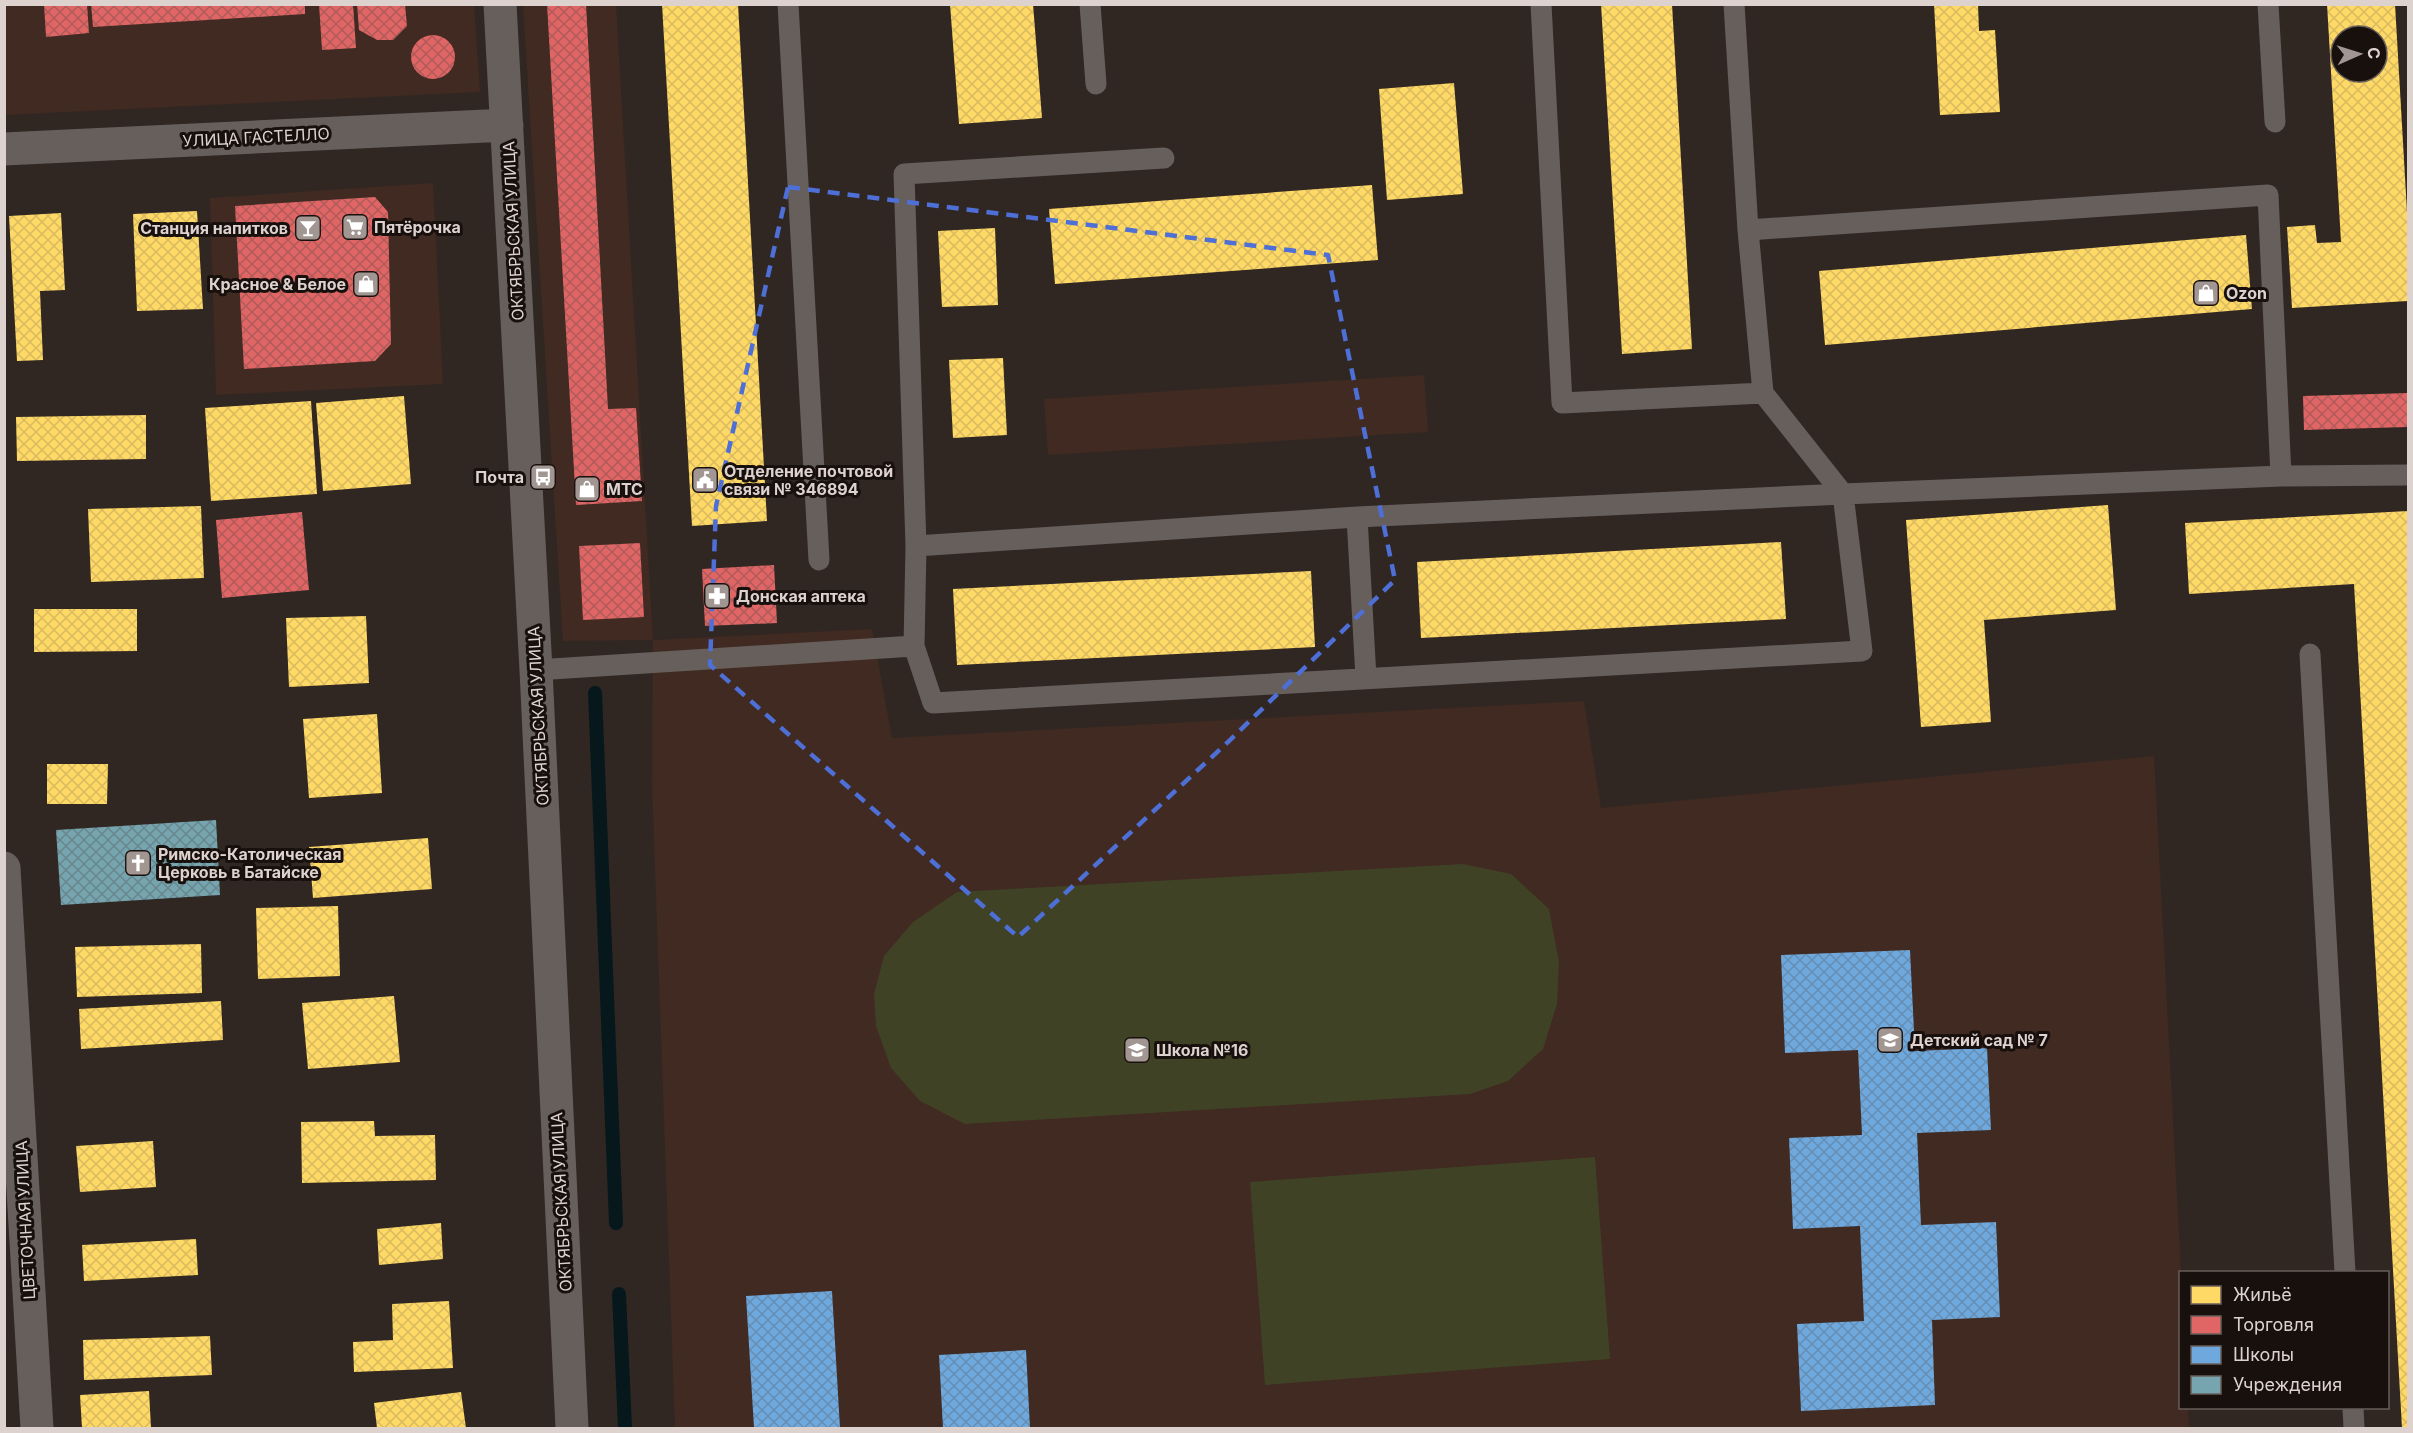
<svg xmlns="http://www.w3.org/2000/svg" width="2413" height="1433" font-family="Inter,sans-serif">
<defs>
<pattern id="homes-cross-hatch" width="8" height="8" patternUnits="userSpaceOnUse" patternTransform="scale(1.5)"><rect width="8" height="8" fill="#ffd966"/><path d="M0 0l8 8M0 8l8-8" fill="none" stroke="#d9ba5e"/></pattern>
<pattern id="shops-cross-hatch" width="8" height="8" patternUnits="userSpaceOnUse" patternTransform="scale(1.5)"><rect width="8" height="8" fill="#e06666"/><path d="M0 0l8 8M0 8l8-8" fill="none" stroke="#b15a5a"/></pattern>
<pattern id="schools-cross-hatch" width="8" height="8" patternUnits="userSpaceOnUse" patternTransform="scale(1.5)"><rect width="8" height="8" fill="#6fa8dc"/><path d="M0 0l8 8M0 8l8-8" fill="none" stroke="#648eb4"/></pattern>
<pattern id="public-cross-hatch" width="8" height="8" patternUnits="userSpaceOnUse" patternTransform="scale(1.5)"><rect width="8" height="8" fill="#76a5af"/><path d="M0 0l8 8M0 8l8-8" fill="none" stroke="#67868d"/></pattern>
</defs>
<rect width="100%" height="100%" fill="#302723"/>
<path fill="#402a21" d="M4 5H474L480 92 5 115Z
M523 5H616L653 640 872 629 892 738 1584 701 1601 808 2154 756 2181 1272 2180 1408H2188L2189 1428H675L652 785 653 640 563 641Z
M433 183 443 384 216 395 210 198Z
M1424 375 1428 432 1048 455 1044 399Z"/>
<path fill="#404226" d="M1463 864 1511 874 1549 909 1559 962 1557 1004 1543 1049 1508 1081 1470 1094 965 1124 920 1101 891 1068 876 1026 874 994 884 956 913 922 957 892Z
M1595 1157 1610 1359 1265 1385 1250 1182Z"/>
<path fill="url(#homes-cross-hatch)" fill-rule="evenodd" d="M662 4H738L767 521 692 526Z
M950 4H1033L1042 118 959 124Z
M1601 4H1672L1692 349 1622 354Z
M1934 4H1978L1979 31 1995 30 2000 112 1940 115Z
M2327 4H2395L2408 229V301L2292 308 2287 227 2315 225 2317 243 2341 242ZM2341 36H2377V72H2341Z
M1454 83 1463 194 1387 200 1379 89Z
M1372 185 1378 260 1055 284 1049 209Z
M197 211 203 309 137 311 133 214Z
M61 213 65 290 40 291 43 360 17 361 9 216Z
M995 228 998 305 942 307 938 231Z
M2246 235 2252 309 1825 345 1819 271Z
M1003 358 1007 435 953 438 949 360Z
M404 396 411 484 323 491 316 403Z
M311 401 317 494 211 501 205 408Z
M146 415V459L17 461 16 417Z
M2108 505 2116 610 1984 620 1991 722 1921 727 1906 520Z
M201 506 204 578 91 582 88 509Z
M2408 511V1428H2402L2354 584 2189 594 2185 523Z
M1781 542 1786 619 1421 638 1417 562Z
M1311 571 1315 647 957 665 953 589Z
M34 609H137V651L34 652Z
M366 616 369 683 289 687 286 618Z
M377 714 382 793 309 798 303 719Z
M47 764H108L107 804H47Z
M428 838 432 889 313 898 309 847Z
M338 906 340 976 258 979 256 908Z
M201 944 202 993 77 997 75 947Z
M394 996 400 1062 308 1069 302 1003Z
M221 1001 223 1040 81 1049 79 1009Z
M374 1121 375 1136 435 1135 436 1180 302 1183 301 1122Z
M153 1141 156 1187 80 1192 76 1146Z
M441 1223 443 1259 379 1265 377 1229Z
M196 1239 198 1275 84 1281 82 1245Z
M449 1301 453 1368 354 1372 353 1342 393 1340 392 1304Z
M210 1336 212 1375 84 1380 83 1340Z
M149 1391 151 1428H82L80 1395Z
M461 1392 466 1428H377L374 1403Z"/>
<path fill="url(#shops-cross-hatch)" d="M44 4H87L89 33 46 37Z
M91 4H305V14L93 27Z
M319 4H353L356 48 322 50Z
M357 4H405L407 26 393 40H377L359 30Z
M547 4H586L608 409 636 408 642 501 576 505Z
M411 57a22 22 0 1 1 44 0a22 22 0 1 1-44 0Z
M375 197 388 212 391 344 375 361 244 369 235 206Z
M2408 393V427L2304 430 2303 396Z
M302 512 309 590 222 598 216 520Z
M640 543 644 617 583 620 579 546Z
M774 565 777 623 705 626 702 569Z"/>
<path fill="url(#schools-cross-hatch)" d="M1910 950 1915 1051 1987 1048 1991 1130 1917 1133 1921 1225 1996 1222 2000 1317 1932 1320 1935 1405 1801 1411 1797 1324 1864 1321 1860 1226 1793 1229 1789 1138 1862 1135 1858 1050 1785 1053 1781 955Z
M832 1291 840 1428H754L746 1296Z
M1026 1350 1030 1428H943L939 1355Z"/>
<path fill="url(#public-cross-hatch)" d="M216 820 220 895 61 905 56 830Z"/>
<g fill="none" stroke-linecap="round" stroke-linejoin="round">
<path stroke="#07181c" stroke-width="14" d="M595 693 616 1223
M619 1294 625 1428"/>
<path stroke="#665f5b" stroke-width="21" d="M788 4 819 560
M1090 4 1096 84
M1541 4 1562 403 1763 393
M1734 4 1748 230 1763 393 1843 494 2281 476 2408 475
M2268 4 2275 122
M1748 230 2268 195 2281 476
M1357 517 1366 678
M914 646 916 546 904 174 1164 158
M2310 654 2345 1272
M536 670 914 646 933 703 1862 651 1843 494 1357 517 916 546
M2353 1408 2354 1428"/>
<path stroke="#665f5b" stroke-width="33" d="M500 4 536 670 572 1428
M4 149 507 125
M4 868 37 1428"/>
</g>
<path fill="none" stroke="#4d6fd6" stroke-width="4.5" stroke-dasharray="12 8" stroke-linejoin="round" d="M788 187 1328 255 1395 580 1228 742 1018 937 710 665 716 506Z"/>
<defs>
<symbol id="supermarket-square" viewBox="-11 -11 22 22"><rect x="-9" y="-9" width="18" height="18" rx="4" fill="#a19692" stroke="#18100d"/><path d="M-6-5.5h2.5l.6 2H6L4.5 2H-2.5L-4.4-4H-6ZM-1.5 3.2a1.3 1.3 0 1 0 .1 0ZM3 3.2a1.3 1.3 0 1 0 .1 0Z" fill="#fff"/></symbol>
<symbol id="bar-square" viewBox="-11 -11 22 22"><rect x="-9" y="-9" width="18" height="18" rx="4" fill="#a19692" stroke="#18100d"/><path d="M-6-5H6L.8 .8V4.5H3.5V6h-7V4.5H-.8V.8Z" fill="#fff"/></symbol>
<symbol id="shop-square" viewBox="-11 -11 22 22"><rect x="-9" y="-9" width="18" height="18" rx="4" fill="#a19692" stroke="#18100d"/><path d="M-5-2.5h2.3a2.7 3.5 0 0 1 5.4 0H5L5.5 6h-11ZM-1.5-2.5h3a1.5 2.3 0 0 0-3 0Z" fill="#fff"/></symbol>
<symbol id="bus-square" viewBox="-11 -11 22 22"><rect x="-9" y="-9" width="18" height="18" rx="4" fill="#a19692" stroke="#18100d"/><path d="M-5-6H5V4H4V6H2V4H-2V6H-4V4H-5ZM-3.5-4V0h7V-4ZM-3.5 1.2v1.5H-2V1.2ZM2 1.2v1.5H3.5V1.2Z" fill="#fff"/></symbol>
<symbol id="civic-square" viewBox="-11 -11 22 22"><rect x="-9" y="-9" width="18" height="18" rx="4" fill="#a19692" stroke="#18100d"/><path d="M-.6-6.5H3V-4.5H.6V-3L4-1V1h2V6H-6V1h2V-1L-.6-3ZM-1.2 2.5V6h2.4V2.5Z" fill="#fff"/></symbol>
<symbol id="pharmacy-square" viewBox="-11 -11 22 22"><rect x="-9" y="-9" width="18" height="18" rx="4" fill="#a19692" stroke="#18100d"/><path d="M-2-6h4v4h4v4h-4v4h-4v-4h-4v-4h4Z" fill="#fff"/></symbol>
<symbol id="church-square" viewBox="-11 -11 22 22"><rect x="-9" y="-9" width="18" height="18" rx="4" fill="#a19692" stroke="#18100d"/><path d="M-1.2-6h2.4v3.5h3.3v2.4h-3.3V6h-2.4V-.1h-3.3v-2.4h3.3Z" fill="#fff"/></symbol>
<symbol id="school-square" viewBox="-11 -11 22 22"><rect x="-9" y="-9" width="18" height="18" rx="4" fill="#a19692" stroke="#18100d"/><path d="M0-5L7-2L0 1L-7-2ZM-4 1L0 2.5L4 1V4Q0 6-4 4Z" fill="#fff"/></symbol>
</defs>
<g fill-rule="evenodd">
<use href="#supermarket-square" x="340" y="212" width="30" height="30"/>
<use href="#bar-square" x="293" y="213" width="30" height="30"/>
<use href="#shop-square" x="351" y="269" width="30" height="30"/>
<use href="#shop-square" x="2191" y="278" width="30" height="30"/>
<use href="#bus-square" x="528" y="462" width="30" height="30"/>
<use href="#civic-square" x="690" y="465" width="30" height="30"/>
<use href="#shop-square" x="572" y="474" width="30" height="30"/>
<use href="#pharmacy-square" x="702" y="581" width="30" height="30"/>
<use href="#church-square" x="123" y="848" width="30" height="30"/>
<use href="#school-square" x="1875" y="1025" width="30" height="30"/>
<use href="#school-square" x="1122" y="1035" width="30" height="30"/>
</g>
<g text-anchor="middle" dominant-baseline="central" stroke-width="6" stroke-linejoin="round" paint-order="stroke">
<g font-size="16" fill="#ded2ce" stroke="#18100d">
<text transform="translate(256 137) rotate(-3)">УЛИЦА ГАСТЕЛЛО</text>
<text transform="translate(513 231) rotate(-93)">ОКТЯБРЬСКАЯ УЛИЦА</text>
<text transform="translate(538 716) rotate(-93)">ОКТЯБРЬСКАЯ УЛИЦА</text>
<text transform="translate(561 1202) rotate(-93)">ОКТЯБРЬСКАЯ УЛИЦА</text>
<text transform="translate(25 1220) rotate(-93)">ЦВЕТОЧНАЯ УЛИЦА</text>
</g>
<g font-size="16" font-weight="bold" fill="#ded2ce" stroke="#18100d" text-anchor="start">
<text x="374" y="227">Пятёрочка</text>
<text x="288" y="228" text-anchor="end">Станция напитков</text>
<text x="346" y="284" text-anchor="end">Красное &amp; Белое</text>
<text x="2226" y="293">Ozon</text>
<text x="724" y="471">Отделение почтовой<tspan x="724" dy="18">связи № 346894</tspan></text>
<text x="524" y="477" text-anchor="end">Почта</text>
<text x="606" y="489">МТС</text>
<text x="736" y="596">Донская аптека</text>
<text x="158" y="854">Римско-Католическая<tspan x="158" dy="18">Церковь в Батайске</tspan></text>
<text x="1910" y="1040">Детский сад № 7</text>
<text x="1156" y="1050">Школа №16</text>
</g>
</g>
<rect width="2413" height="1433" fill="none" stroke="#ded2ce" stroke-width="12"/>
<rect x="2179" y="1271" width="210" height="138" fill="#18100d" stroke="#675e5a" stroke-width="1.5"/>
<rect x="2191" y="1286" width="30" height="18" fill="#ffd966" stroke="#675e5a" stroke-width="1.5"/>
<text x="2233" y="1301" font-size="18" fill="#ded2ce">Жильё</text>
<rect x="2191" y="1316" width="30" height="18" fill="#e06666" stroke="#675e5a" stroke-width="1.5"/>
<text x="2233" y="1331" font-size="18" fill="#ded2ce">Торговля</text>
<rect x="2191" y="1346" width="30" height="18" fill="#6fa8dc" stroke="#675e5a" stroke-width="1.5"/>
<text x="2233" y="1361" font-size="18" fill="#ded2ce">Школы</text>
<rect x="2191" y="1376" width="30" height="18" fill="#76a5af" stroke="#675e5a" stroke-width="1.5"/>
<text x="2233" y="1391" font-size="18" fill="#ded2ce">Учреждения</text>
<g transform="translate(2359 54) rotate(87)"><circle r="28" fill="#18100d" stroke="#675e5a" stroke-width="1.5"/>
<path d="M0-4.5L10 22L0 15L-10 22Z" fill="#a19692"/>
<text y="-9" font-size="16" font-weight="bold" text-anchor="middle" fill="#ded2ce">С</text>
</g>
</svg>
